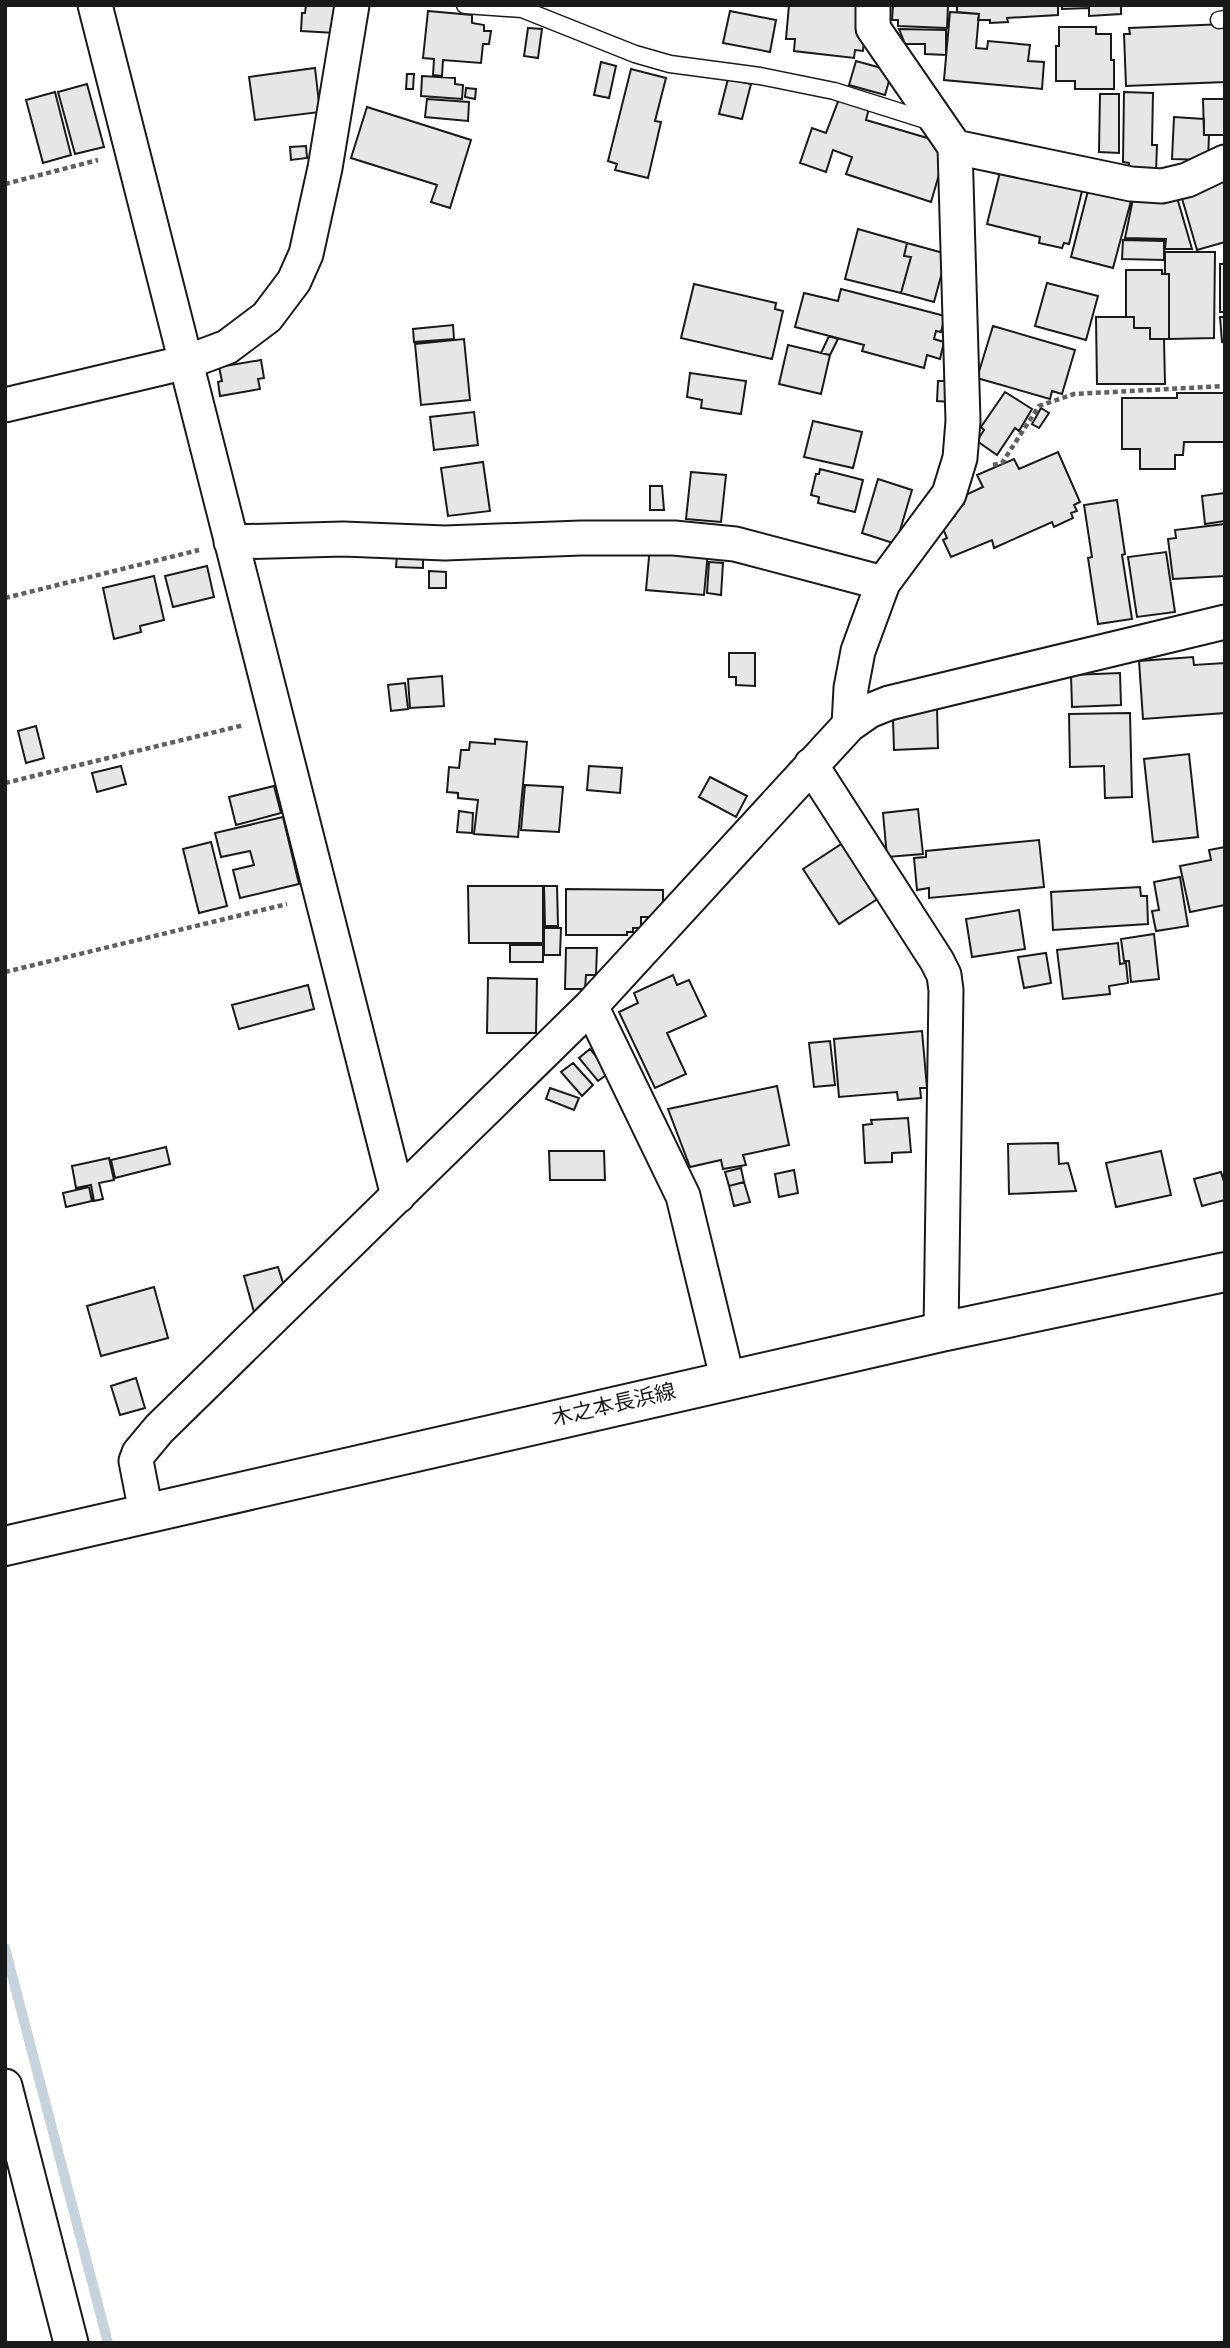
<svg xmlns="http://www.w3.org/2000/svg" width="1230" height="2348" font-family="Overpass,'Noto Sans JP',sans-serif">
<rect width="100%" height="100%" fill="#fff"/>
<g fill="none" stroke-linecap="round" stroke-linejoin="round">
<path stroke="#c6d2dc" stroke-width="10" d="M5 1948 108 2343"/>
</g>
<path fill="#e6e6e6" stroke="#1a1a1a" stroke-width="2" d="M306 5H336L335 33 301 31 302 13H305Z
M789 5H861L865 31 863 51 855 50 854 58 794 51 795 39H786Z
M893 5H948L947 28 898 26V20H892Z
M957 5H1058V15L1007 18 1008 22 990 23V20H978L979 14 957 12Z
M1062 5H1121V14L1089 16V8L1062 9Z
M428 11 472 15V23L484 25V31H491L489 44H483L481 63 443 60 442 76 433 75 434 59 423 58Z
M730 11 776 20 770 52 723 43Z
M950 12 979 14 976 48 987 49 988 41 1030 45 1028 61 1044 62 1042 89 944 80Z
M1225 24V82L1126 86 1124 34H1130L1129 28Z
M1059 27H1096V34H1111V60H1114V89H1075V81H1056V46H1059Z
M528 28 542 29 538 58 524 56Z
M899 29 946 30V55L925 54V44H905Z
M856 61 892 71 885 95 849 85Z
M601 62 616 66 609 98 594 95Z
M315 68 320 112 255 120 249 77Z
M631 69 666 78 655 121 661 122 648 178 615 170 617 164 608 161Z
M407 74H414L413 89H406Z
M422 76 455 78V84L463 85 462 99 421 96Z
M728 79 751 84 742 119 719 114Z
M87 84 104 147 75 154 58 92Z
M466 88 476 89 475 99 465 97Z
M55 92 71 155 43 163 26 100Z
M1124 92 1153 93 1152 145H1157L1156 172H1129V163L1123 162Z
M1100 94H1119V153L1099 152Z
M427 99 469 102 468 121 425 117Z
M839 99 869 108 866 120 948 144 931 202 846 174 852 157 833 150 826 172 800 163 812 128 826 133Z
M1203 99H1225V135H1204Z
M367 107 471 140 450 208 431 202 437 185 351 158Z
M1174 117 1204 119V135H1209L1208 160 1172 159Z
M306 146 307 158 291 160 290 147Z
M1002 164 1084 183 1069 244 1064 243 1062 248 1039 243 1040 237 987 224Z
M1225 177V242L1197 250 1181 195 1216 185 1214 180Z
M1090 183 1131 201 1113 268 1071 257Z
M1134 194H1176L1192 249H1165L1166 239 1125 238Z
M858 229 907 243 904 256 911 257 901 293 845 279Z
M1123 240 1164 241V260L1122 259Z
M907 243 947 254 934 302 901 293 911 257 904 256Z
M1165 252H1215L1214 338 1169 339V274H1165Z
M1220 264H1225V312H1220Z
M1126 270H1162V274H1169V339H1150V328H1134V317H1126Z
M1047 283 1098 296 1086 340 1035 326Z
M694 284 776 303 775 309 783 311 772 359 681 338Z
M841 289 945 316 941 332 936 331 934 339 944 342 940 359 927 355 924 368 862 351 864 345 795 327 804 293 838 301Z
M1096 317H1134V328H1150V339H1164L1165 384H1097Z
M1220 317H1225V341L1222 342Z
M453 325 454 339 414 342 413 329Z
M993 326 1075 350 1062 394 1052 391 1050 399 977 378Z
M829 336 838 339 830 355 821 353Z
M464 339 470 400 421 405 415 344Z
M788 345 830 355 821 394 779 384Z
M261 360 264 378 258 379 260 389 220 396 218 382 222 381 219 367Z
M690 373 746 381 741 414 701 408 702 400 687 397Z
M938 381H951L950 402 937 401Z
M1005 392 1032 409 1019 431 1015 428 997 455 977 441 984 430 981 427Z
M1177 393H1225V442H1184L1183 455H1175V469H1140V449H1122V398H1177Z
M1041 408 1049 413 1039 428 1032 424Z
M474 412 478 445 434 450 430 417Z
M813 421 862 432 853 468 804 457Z
M1058 452 1080 502 1074 505 1077 511 1071 513 1073 518 1054 527 1052 522 994 548 992 540 951 557 943 540 947 538 940 522 955 516 951 509 964 504 961 497 983 487 977 475 1014 459 1019 469Z
M483 462 490 511 448 516 441 468Z
M820 469 863 480 855 512 818 503 819 497 811 495 816 474H819Z
M691 472 726 475 721 522 686 519Z
M878 479 912 490 896 544 862 533Z
M650 486H662L664 510H650Z
M1225 493V521L1205 524 1202 496Z
M1117 500 1125 554 1122 555 1132 619 1098 624 1088 558 1092 557 1084 505Z
M1225 524V576L1173 579 1168 539 1176 538 1175 530Z
M650 546 708 551 704 595 646 590Z
M1166 552 1175 612 1137 617 1128 557Z
M397 554 423 555V568L396 567Z
M709 562 723 563 721 595 707 593Z
M207 566 214 597 173 607 165 576Z
M429 571 446 572V588H429Z
M154 576 164 620 140 626 141 632 114 639 103 588Z
M729 653H755V686L736 685V677H729Z
M1193 657 1194 665 1225 663V713L1143 719 1139 661Z
M1120 673 1121 705 1072 707 1071 675Z
M442 676 444 706 410 708 408 679Z
M405 683 408 709 391 711 388 685Z
M937 708 938 748 894 750 893 720Z
M1130 713 1132 797 1105 798 1104 766 1070 767 1069 714Z
M36 726 44 758 26 763 18 731Z
M495 739 527 742 518 837 474 834 478 800 458 798V793L447 792 449 767 459 768 461 750H469L470 742 495 744Z
M1189 754 1198 837 1153 842 1144 759Z
M121 766 126 784 97 792 92 773Z
M589 766 622 768 620 793 587 790Z
M710 777 747 796 736 817 699 797Z
M525 785 563 787 559 832 521 830Z
M274 786 281 813 236 825 229 797Z
M918 809 923 854 887 857 883 813Z
M459 811 473 813 472 833 457 832Z
M283 817 299 884 240 898 233 870 254 865 250 851 221 857 215 833Z
M1039 840 1044 887 929 898V888L917 890 914 858 926 857V851Z
M846 841 882 896 839 924 803 869Z
M211 842 227 906 199 913 183 849Z
M1225 847V905L1190 912 1180 866 1211 860 1209 850Z
M1180 877 1188 926 1156 931 1152 911 1159 910 1154 882Z
M468 886H543V943H469Z
M544 886H557L558 926H545Z
M1140 887 1141 896H1147L1148 924 1053 930 1051 892Z
M566 889 663 890V906L652 917H641V928H633V932H627V935H566Z
M1019 910 1025 949 972 957 966 919Z
M544 928H561L560 955H544Z
M1154 934 1159 979 1131 982 1129 961H1124L1121 939Z
M1118 943 1120 964 1126 963 1128 983 1109 986 1110 994 1063 999 1057 950Z
M510 945H543V962H510Z
M566 948H597L596 975H586L585 989H565Z
M1046 953 1051 983 1024 988 1018 957Z
M673 975 677 985 689 980 706 1016 667 1033 686 1074 655 1088 619 1012 638 1003 634 993Z
M488 978 537 979 536 1033H487Z
M308 985 314 1009 239 1029 232 1005Z
M922 1031 927 1088H920L921 1098 898 1100 897 1092 839 1097 834 1039Z
M830 1041 835 1085 814 1087 809 1043Z
M590 1049 609 1073 598 1081 579 1058Z
M573 1063 593 1085 582 1096 561 1072Z
M777 1086 789 1145 743 1155 746 1165 723 1169 721 1160 690 1167 668 1109Z
M550 1088 579 1098 574 1110 546 1099Z
M908 1118 911 1152 892 1153V1162L865 1163 863 1125 872 1124 871 1120Z
M1058 1143 1059 1164 1068 1163 1076 1191 1009 1194 1008 1144Z
M166 1147 170 1164 115 1178 111 1160Z
M549 1151H604L605 1180H550Z
M1161 1151 1171 1195 1116 1207 1106 1163Z
M109 1158 114 1180 99 1183 103 1199 94 1201 91 1185 76 1188 72 1166Z
M741 1168 744 1182 729 1186 725 1172Z
M794 1170 798 1193 779 1197 775 1174Z
M1221 1172 1225 1185V1200L1202 1206 1194 1179Z
M744 1182 750 1202 734 1206 729 1186Z
M89 1187 92 1201 66 1207 63 1193Z
M278 1267 284 1286 254 1312 244 1276Z
M154 1287 168 1338 101 1356 87 1306Z
M136 1378 145 1408 120 1415 111 1386Z"/>
<g fill="none" stroke-linecap="round" stroke-linejoin="round">
<defs>
<path id="lane" d="M465 5 522 9 635 54 670 64 760 76 834 91 932 122
M1219 20 1225 19"/>
<path id="street" d="M95 5 398 1196
M955 147 1131 184 1162 186 1187 180 1225 162
M5 405 187 362 227 347 267 317 294 281 306 254 325 168 352 5
M231 542 343 539 445 543 581 538H674L735 544 883 583 949 494 960 458 963 421 955 147 873 28V5
M849 725 851 688 858 651 883 583
M811 765 937 961 944 975 946 990 941 1332
M591 1006 683 1196 728 1381
M146 1512 136 1461 139 1453 159 1429 591 1006 849 725 869 711 889 703 1225 622
M5 2086 71 2343"/>
<path id="primary" d="M5 1546 941 1332 1225 1272"/>
</defs>
<use href="#lane" stroke="#1a1a1a" stroke-width="19"/>
<use href="#street" stroke="#1a1a1a" stroke-width="37"/>
<use href="#primary" stroke="#1a1a1a" stroke-width="42"/>
<path stroke="#5f5f5f" stroke-width="4.5" stroke-dasharray="5 3.5" stroke-linecap="butt" d="M5 184 98 160
M993 465 1002 463 1039 406 1074 394 1225 386
M5 598 199 550
M5 783 244 725
M5 972 287 904"/>
<use href="#lane" stroke="#fff" stroke-width="16"/>
<use href="#street" stroke="#fff" stroke-width="33"/>
<use href="#primary" stroke="#fff" stroke-width="38"/>
</g>
<g text-anchor="middle" dominant-baseline="central" stroke-width="5" stroke-linejoin="round" paint-order="stroke">
<g font-size="21" fill="#1a1a1a" stroke="#fff">
<text transform="translate(614 1406) rotate(-13)">木之本長浜線</text>
</g>
</g>
<rect width="1230" height="2348" fill="none" stroke="#1a1a1a" stroke-width="14"/>
</svg>
